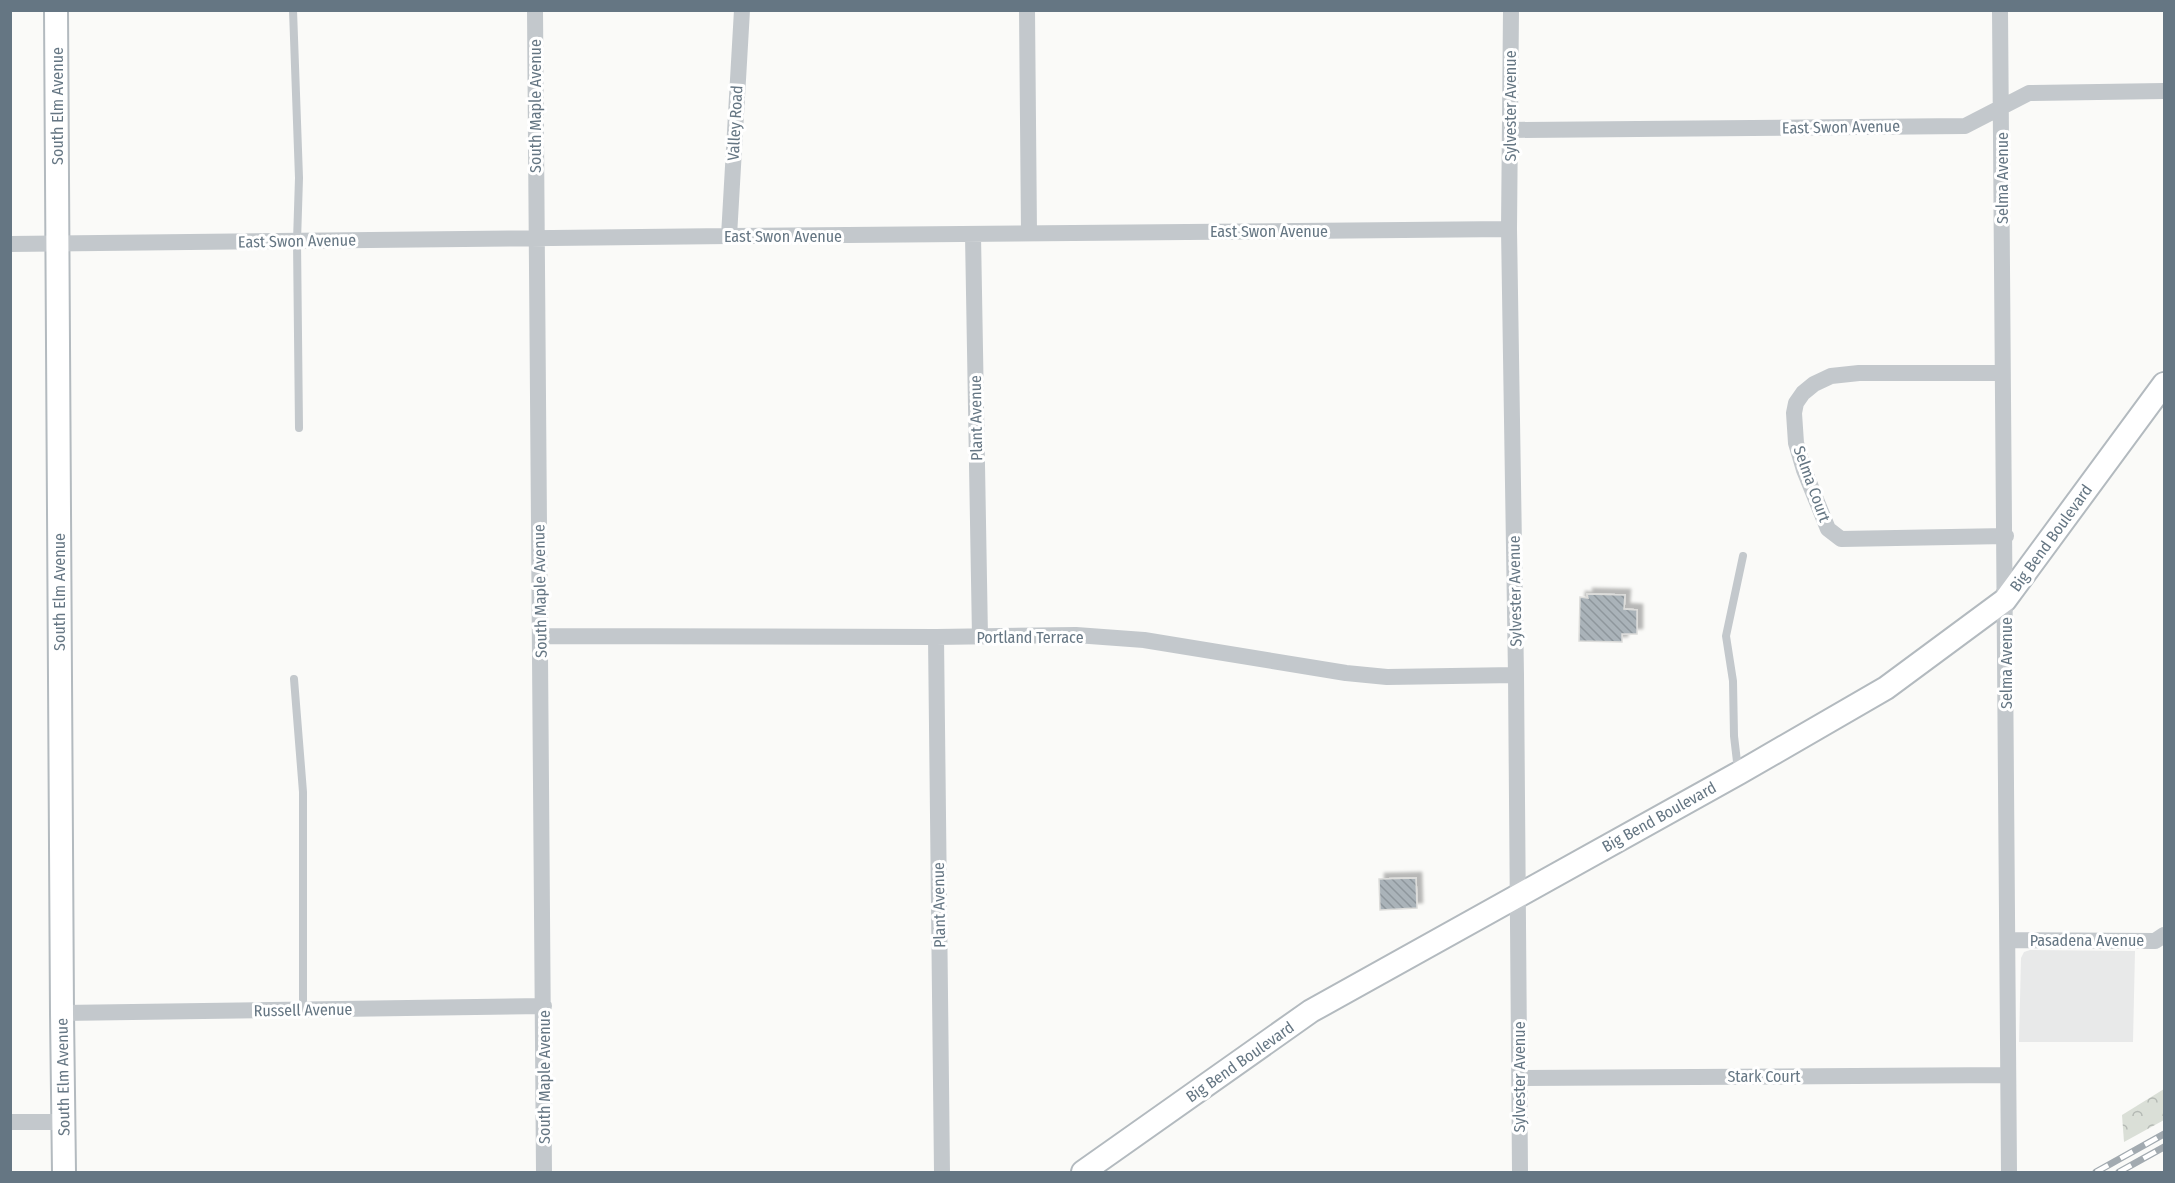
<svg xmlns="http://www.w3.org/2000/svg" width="2175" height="1183" font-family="'Fira Sans Condensed',sans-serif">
<defs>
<pattern id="forest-crowns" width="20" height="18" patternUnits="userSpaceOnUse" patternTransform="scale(1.5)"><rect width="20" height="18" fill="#dadfd7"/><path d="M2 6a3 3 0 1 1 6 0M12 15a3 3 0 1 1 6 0" fill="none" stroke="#b4b9b4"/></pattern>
<pattern id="building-back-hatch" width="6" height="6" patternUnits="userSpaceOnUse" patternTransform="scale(1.5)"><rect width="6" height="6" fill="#aab3b9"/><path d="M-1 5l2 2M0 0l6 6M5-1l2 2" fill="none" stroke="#8e969c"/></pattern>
<filter id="shadow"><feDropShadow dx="5.5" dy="-5.5" stdDeviation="1.5" flood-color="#0004"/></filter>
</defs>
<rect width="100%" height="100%" fill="#fafaf8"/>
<path fill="#e8e9e9" d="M2030 950 2135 951 2133 1042H2019L2021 958 2024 952Z"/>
<path fill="url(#forest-crowns)" d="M2164 1089V1120L2124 1142 2122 1115Z"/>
<path fill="url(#building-back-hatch)" stroke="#dcdcda" stroke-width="1.5" filter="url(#shadow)" d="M1587 594 1625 595 1624 609 1637 610V634H1622V642L1579 641 1580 597 1588 598Z
M1416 878 1417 908 1380 910 1379 879Z"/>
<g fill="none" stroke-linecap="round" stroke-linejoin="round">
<defs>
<path id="secondary" d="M56 10 62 1013 64 1172
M1083 1172 1311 1011 1739 773 1886 688 2005 600 2164 384"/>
</defs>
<use href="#secondary" stroke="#b3babf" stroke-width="26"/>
<path stroke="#c3c8cc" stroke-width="8" d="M293 10 299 178 297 241 299 428
M294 679 303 792V1010
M1738 770 1734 736 1733 681 1726 636 1743 556"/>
<path stroke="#c3c8cc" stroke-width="16" d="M535 10 544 1172
M1027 10 1029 233
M1511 10 1509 229 1516 675 1520 1172
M2000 10 2009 1172
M1511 130 1965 126 2029 93 2164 91
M973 235 980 637
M729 236 742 10
M10 244 729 236 1509 229
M2002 373H1859L1831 376 1814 384 1803 393 1796 403 1794 413 1796 443 1804 470 1828 529 1841 539 2006 536
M541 636 936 637 1076 635 1144 640 1346 673 1387 677 1516 675
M936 637 942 1172
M2008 940 2155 941 2164 935
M62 1013 544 1006
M1520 1078 2008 1075
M10 1122H64"/>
<use href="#secondary" stroke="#fff" stroke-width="22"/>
<defs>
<path id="rail" d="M2096 1172 2164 1134
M2119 1172 2164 1147"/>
</defs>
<use href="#rail" stroke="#a2aab0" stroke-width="7"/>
<use href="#rail" stroke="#fff" stroke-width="4.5" stroke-dasharray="14" stroke-linecap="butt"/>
</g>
<g text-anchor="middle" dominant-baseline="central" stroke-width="6" stroke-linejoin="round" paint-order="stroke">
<g font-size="16" fill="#657683" stroke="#fff">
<text transform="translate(57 106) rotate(-90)">South Elm Avenue</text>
<text transform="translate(535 106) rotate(-90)">South Maple Avenue</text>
<text transform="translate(1510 106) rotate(-90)">Sylvester Avenue</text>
<text transform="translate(735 123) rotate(-87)">Valley Road</text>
<text transform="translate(1841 127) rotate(-1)">East Swon Avenue</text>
<text transform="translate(2002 178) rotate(-90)">Selma Avenue</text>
<text x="1269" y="231">East Swon Avenue</text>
<text x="783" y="236">East Swon Avenue</text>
<text transform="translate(297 241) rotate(-1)">East Swon Avenue</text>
<text transform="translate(976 418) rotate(-91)">Plant Avenue</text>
<text transform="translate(1812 484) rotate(70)">Selma Court</text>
<text transform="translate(2051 538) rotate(-54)">Big Bend Boulevard</text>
<text transform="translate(540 591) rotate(-91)">South Maple Avenue</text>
<text transform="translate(1515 591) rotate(-91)">Sylvester Avenue</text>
<text transform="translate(59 592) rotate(-90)">South Elm Avenue</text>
<text x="1030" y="637">Portland Terrace</text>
<text transform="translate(2006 663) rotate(-90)">Selma Avenue</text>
<text transform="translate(1659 817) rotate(-29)">Big Bend Boulevard</text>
<text transform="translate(939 905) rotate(-91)">Plant Avenue</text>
<text x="2087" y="940">Pasadena Avenue</text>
<text transform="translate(303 1010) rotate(-1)">Russell Avenue</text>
<text transform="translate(1240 1062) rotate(-35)">Big Bend Boulevard</text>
<text x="1764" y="1076">Stark Court</text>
<text transform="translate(63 1077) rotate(-91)">South Elm Avenue</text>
<text transform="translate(544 1077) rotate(-90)">South Maple Avenue</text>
<text transform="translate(1519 1077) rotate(-90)">Sylvester Avenue</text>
</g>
</g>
<rect width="2175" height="1183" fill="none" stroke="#657683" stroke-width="24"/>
</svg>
